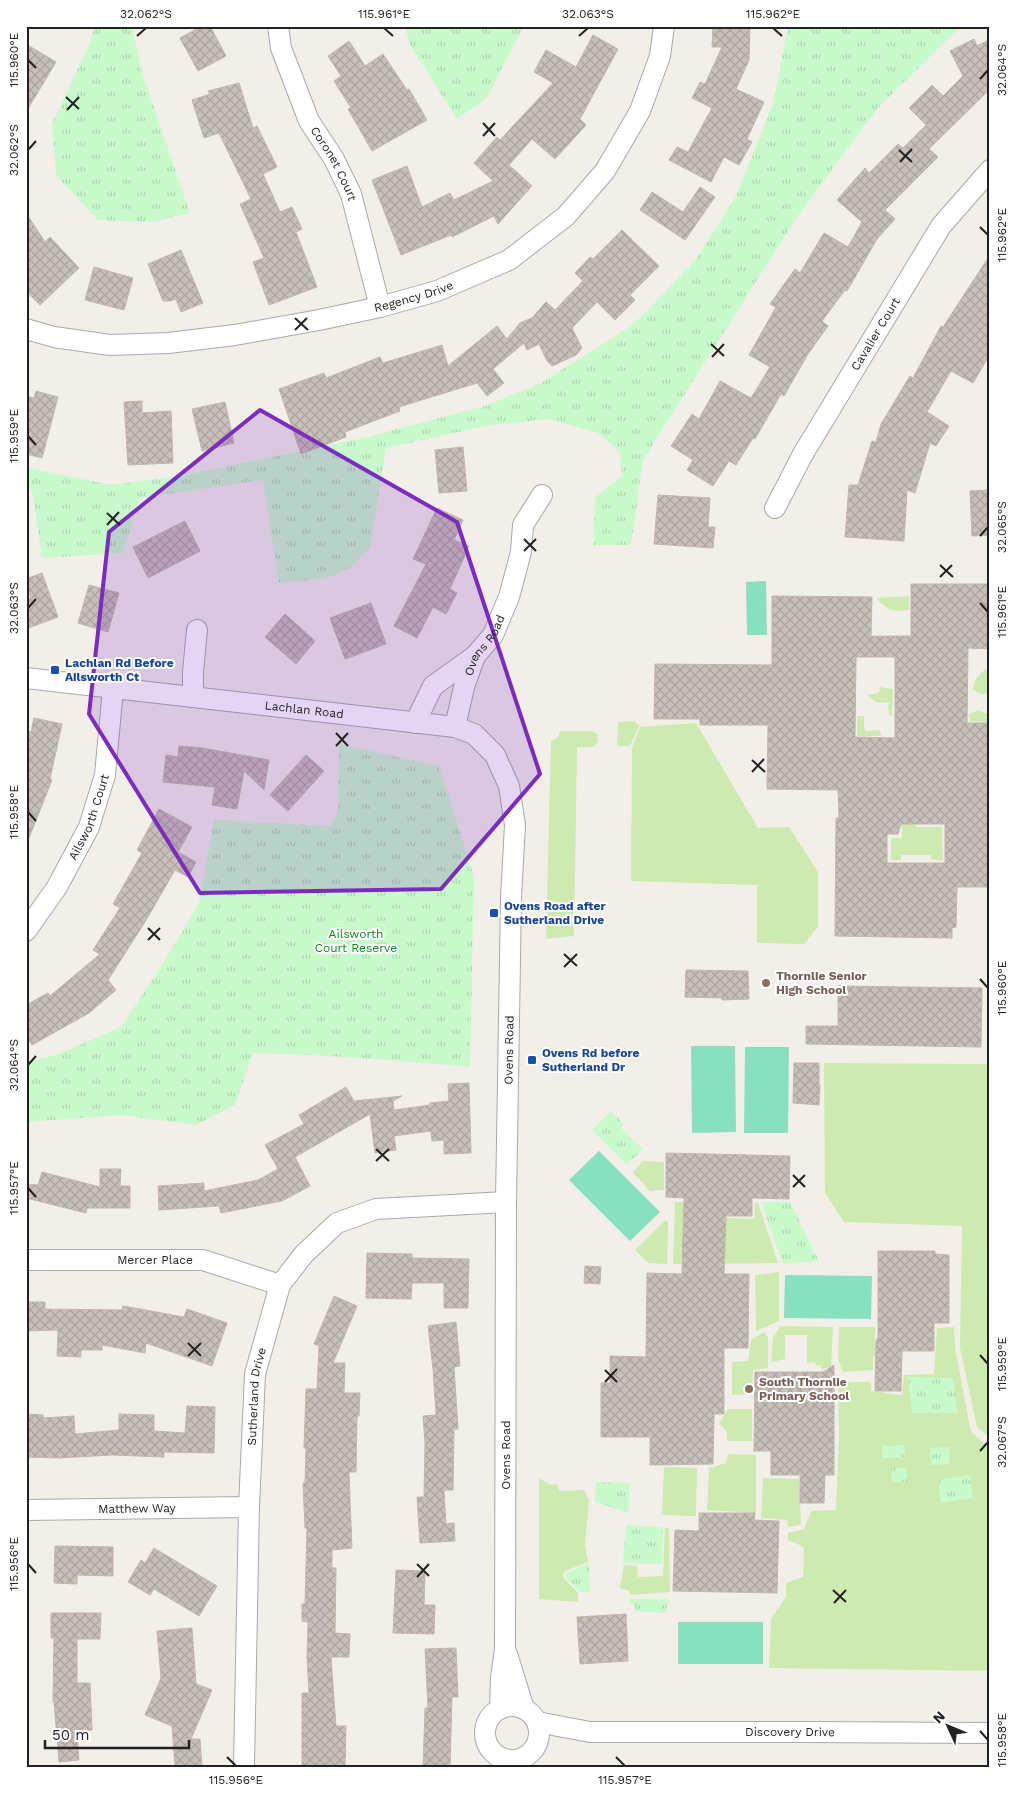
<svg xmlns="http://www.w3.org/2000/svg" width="1016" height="1793" font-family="'Work Sans',sans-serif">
<defs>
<pattern id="park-tufts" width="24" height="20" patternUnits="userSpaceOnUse" patternTransform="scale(1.25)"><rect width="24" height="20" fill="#c8facc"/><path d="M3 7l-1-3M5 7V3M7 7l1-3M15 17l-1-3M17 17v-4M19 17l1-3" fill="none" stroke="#acd6af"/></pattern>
<pattern id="building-cross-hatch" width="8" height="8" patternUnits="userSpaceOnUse" patternTransform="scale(1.25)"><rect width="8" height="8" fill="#c7bfb8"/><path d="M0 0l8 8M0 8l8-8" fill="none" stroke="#aba49e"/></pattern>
</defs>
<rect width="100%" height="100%" fill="#f2efe9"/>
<path fill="#cdebb0" d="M909 596V610C895 612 885 611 877 598Z
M988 668 990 669V691C983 696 979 694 973 689 973 681 981 671 988 668Z
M880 687 893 689 892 716 889 715 888 706 890 702 877 703 867 695 879 693Z
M977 711H981L990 716V722L970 721 969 714Z
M857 716H864V727L866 731 880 730 881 736H857Z
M634 721 639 726 630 746H617L618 722Z
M696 723 758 828 789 827 818 872V927L804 944 757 943V885L632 881 631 878 632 748 640 727Z
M560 731H592L597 734 598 741 594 747H577L574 936 546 939 551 741 558 737Z
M916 814V827H942L943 861 931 859V855H901V860H891V838H902V815Z
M824 1063 990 1064V1438L977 1427 960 1348 962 1226 844 1222 825 1193Z
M643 1161 664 1162V1190L650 1191 633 1173Z
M675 1202H701L703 1217 754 1219 755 1202 758 1203 778 1263 673 1264Z
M665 1220 668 1222 667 1264 649 1263 635 1250Z
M779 1272V1321L756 1331 755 1275Z
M780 1326 833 1327 831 1367 821 1369V1365H816L815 1362 807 1363V1335H785V1359L771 1362 773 1338Z
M839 1327H875V1355L873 1356V1370L843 1372 838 1360Z
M954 1327 955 1348 971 1432 990 1448V1671L769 1668 771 1619 786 1597V1583L803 1577 804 1547 788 1540V1533L804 1529 811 1511 836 1510 839 1438 838 1382H871V1391L902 1395 904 1375 934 1374 937 1328Z
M764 1332 768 1337V1368L753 1370 752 1394 732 1395V1362L748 1361 751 1340Z
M728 1409H752V1441H727V1432L719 1423Z
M728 1454 756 1455V1513L707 1510 709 1468 726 1463Z
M664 1467 697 1468 696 1516 662 1515Z
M539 1478 550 1485 557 1484 559 1491 584 1490 589 1500 585 1545 588 1562 565 1571 562 1576 578 1593V1602L539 1599Z
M763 1478 799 1479 801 1525 788 1527 787 1520 761 1518Z
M665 1527 669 1529 670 1592 630 1595V1591L620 1588 624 1565 637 1566 638 1577 663 1576Z
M752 1765H990V1767H751Z"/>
<path fill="url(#park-tufts)" d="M95 26H132L141 69 190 213 152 222 98 220 56 175 52 124 90 42Z
M405 26H524L486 99 457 119 409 43Z
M788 26H961L877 109 797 217 643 460 631 545H593L595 497 622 476 620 452 598 433 549 419 486 426 386 448 370 547 352 567 327 578 279 583 263 480 140 498 123 553 42 558 32 490 26 487V467L110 485 181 476 363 438 485 406 541 383 628 328 645 313 696 259 735 198 773 104Z
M339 744 439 766 474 877 470 1067C398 1060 326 1055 253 1053L235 1105 196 1125 122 1115 26 1122V1062L59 1054 121 1027 164 962 199 903 214 820 331 826 338 811Z
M611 1111 624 1124 621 1128 643 1149 627 1165 592 1130Z
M761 1202H790L819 1261 783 1264Z
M908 1377 953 1378 957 1413H912Z
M904 1445 905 1457 882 1458V1446Z
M949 1447 950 1464 931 1465 930 1448Z
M906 1467 907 1482H892L891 1469Z
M970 1475 973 1498 941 1503 938 1480Z
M596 1482 630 1483 629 1513 595 1502Z
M626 1525 663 1527 662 1564 623 1563Z
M589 1564 590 1592H580L567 1579 566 1573Z
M630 1599H668L669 1602 667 1603 666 1613 635 1611 634 1605 630 1604Z"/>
<path fill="#88e0be" d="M766 581 767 635H747L746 582Z
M691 1046H735L736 1132 692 1133Z
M745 1047H789L788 1133H744Z
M599 1151 660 1212 630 1241 569 1180Z
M785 1275 872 1276 871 1319 784 1318Z
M678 1622H763V1664H678Z"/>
<path fill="url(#building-cross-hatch)" stroke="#c4b6ab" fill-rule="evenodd" d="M202 26H210L226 56 198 71 180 38Z
M713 26H750L749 60 736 89 764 102 747 139 752 142 739 165 724 157 711 182 669 160 677 147 688 152 712 108 692 98 700 82 705 84 722 47H712Z
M593 35 618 49 580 119 586 125 555 159 532 139 509 165 532 186 498 224 494 216 452 237 451 235 401 255 372 180 407 166 422 207 450 193 454 200 493 181 474 163 497 137 500 140 553 83 534 72 546 50 576 67Z
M974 39 977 46 990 39V89L929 149 938 157 885 210 895 219 877 239 847 291 845 290 822 321 828 326 808 354 784 396 781 394 755 439 753 438 736 465 729 461 713 486 687 470 693 460 671 446 692 414 699 419 720 381 751 398 770 367 749 355 776 307 770 304 795 269 800 273 824 233 848 247 862 222 837 200 865 168 869 173 898 144 903 148 926 125 909 108 932 85 943 96 963 76 950 51Z
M349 41 365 66 383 54 407 90 409 89 427 120 372 151 348 109 351 108 334 81 341 76 328 56Z
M26 44 56 62 26 112Z
M239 83 253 128 257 126 277 167 263 174 280 212 292 207 302 229 296 232 317 287 269 305 253 262 264 258 240 204 251 199 219 133 204 138 192 100 210 94 208 91Z
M700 187 715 197 685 240 640 210 652 192 683 212Z
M26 213 45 242 50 237 79 268 40 305 26 291Z
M622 230 659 266 630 295 635 300 615 320 597 302 572 328 582 348 576 355 552 366 547 361 539 344 527 350 524 343 493 369 504 383 487 396 477 383 399 407 400 411 345 432 346 437 301 454 279 389 324 373 326 378 380 357 383 363 442 345 448 366 497 326 507 339 520 323 532 318 546 302 555 310 583 281 575 273 590 257 593 259Z
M181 250 203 303 181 312 176 299 170 301H163L148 264Z
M990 255V354L973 383 951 371 927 412 949 426 936 446 930 443 915 493 907 490 904 541 845 537 849 485H858L872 441 876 442 881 424 910 376 913 378 941 326 943 327Z
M94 267 133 278 124 310 85 300Z
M36 391 58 397 42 458 26 454V396L34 398Z
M142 401V413L171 411 173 463 128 465 124 402Z
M225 402 234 443 202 451 192 409Z
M463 447 467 491 439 493 435 450Z
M990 490V535L972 536 970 491Z
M658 495 710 498 708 527H715L713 548 654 544Z
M437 508 463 520 454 540 469 546 450 589 457 593 446 614 433 607 417 638 394 626 426 564 413 559Z
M185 521 200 551 148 578 133 547Z
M42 573 58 617 26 629V600L31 598 26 585V579Z
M911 584H990V649L968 648 967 723H990V887H957L956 927 952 928V938L835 936 836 818H839L838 790 767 789 768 725H700V719H654L655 664 772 665V596L872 597 871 636H911ZM856 657H895V738L855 737ZM901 824H945V863H887V834H898Z
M89 585 119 593 108 632 78 623Z
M371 603 386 644 345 659 330 618Z
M285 614 315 641 296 664 265 637Z
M34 718 62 724 50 779 52 780 27 843 26 731 31 732Z
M179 746 202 748 269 760 264 790 244 771 237 809 212 805 215 787 163 782 166 755 178 757Z
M306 755 324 771 288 811 270 795Z
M159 809 192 827 178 852 196 862 188 877 175 870 145 922 108 980 116 990 89 1013 32 1045 26 1036V1005L48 993 50 996 100 954 93 950 120 908 113 904 142 853 137 850Z
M686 970 748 971 749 999 722 1000V998L685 997Z
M838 986 982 988 981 1047 806 1044V1026H838Z
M794 1063H819V1085H820L819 1105 793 1103Z
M469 1083 471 1153 444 1154V1140L432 1141 431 1131 394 1136 396 1150 375 1153 370 1114 295 1157 310 1186 282 1201 221 1213 219 1206 159 1210 158 1186 204 1183V1191L258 1180 278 1169 265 1145 304 1124 299 1115 346 1087 354 1101 402 1096 393 1101 394 1110 430 1105V1103L449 1101 448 1084Z
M666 1153 790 1156 789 1199 752 1198V1216H726L724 1274H749L748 1348H724V1414H714L713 1464 650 1465V1437H601V1383H610V1356L646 1357 647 1273 682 1274 684 1198 666 1197Z
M100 1169H121L120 1186H130V1208H87L86 1213 26 1198V1184L38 1185 42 1172 100 1187Z
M878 1251H935V1254L949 1255V1323H934V1351H902L901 1391H875L876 1340 878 1338Z
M367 1253 412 1254V1258L469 1259 468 1308H444V1283H412L411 1299 366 1298Z
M585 1266 601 1267 600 1284 584 1283Z
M334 1296 357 1306 333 1363H345L344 1393H360L359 1416H357L356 1472H349L352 1548 332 1550V1568H336L335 1633 350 1634 349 1657H331L336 1726H346L345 1767H302V1693H309L307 1658 308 1622 302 1621V1604H305L307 1528H305L303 1483H305L306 1448H304L306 1389H317L319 1346 314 1344Z
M26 1302H45V1309L122 1310 123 1306 184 1317 187 1309 227 1323 212 1366 146 1343 145 1353 102 1345V1350H81V1357L57 1356 58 1330 26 1331Z
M456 1322 460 1366 454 1367 458 1429H454L453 1490H444L446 1524 454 1523 455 1541 420 1543 417 1497H424L425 1443 423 1416 436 1415 433 1369 428 1326Z
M834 1365V1475H825L824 1503H800V1475H771V1451H754L755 1372H823Z
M187 1406 215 1407 214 1453 164 1452V1457L112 1455 59 1458 26 1457V1414L43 1415V1418L74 1416 75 1434 119 1430V1414L154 1415V1431L185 1433Z
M699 1513H755L754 1520 779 1521 777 1593 673 1591 675 1530 699 1531Z
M55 1546 113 1547V1576L77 1575V1584L54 1583Z
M154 1548 217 1586 199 1616 154 1589 150 1595 128 1582 141 1560 145 1563Z
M396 1570 425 1571 424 1605H435L434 1634 393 1633Z
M51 1613H101L100 1639H77V1683H90L92 1730 77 1731 79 1760 59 1762 54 1702H53L54 1638H51Z
M626 1614 628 1661 580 1664 577 1617Z
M192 1628 196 1684 212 1690 191 1739H200L202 1767H175L172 1726 145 1715 161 1678 157 1631Z
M456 1648 458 1697H452L450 1767H423L425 1708H428L425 1649Z"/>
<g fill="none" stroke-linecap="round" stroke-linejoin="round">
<defs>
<g id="minor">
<path id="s1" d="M278 26 281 48 309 121 334 159 351 194 380 307"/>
<path id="s2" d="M26 329 54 337 110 345 168 343 235 335 319 320 380 307 437 291 509 260 566 216 605 171 640 111 660 56 664 26"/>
<path id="s3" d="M775 508 803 454 941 226 990 170"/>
<path id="s4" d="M26 678 455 727 474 734 495 755 509 786 515 825 511 898 506 1202 505 1650 501 1678 500 1709"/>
<path d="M193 696V672L197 630"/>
<path d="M415 723 433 686 475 656"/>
<path id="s5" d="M455 727 464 687 475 656 493 635 509 597 521 552 523 525 542 495"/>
<path id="s6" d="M26 931 57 887 89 827 105 775 113 689"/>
<path id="s7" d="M26 1260H203L280 1285"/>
<path id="s8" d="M26 1510 249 1507"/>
<path d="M507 1654 524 1709"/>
<circle cx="512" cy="1733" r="27"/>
<path id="s9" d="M537 1722 590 1732H802L990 1733"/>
<path id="s10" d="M244 1767 249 1507 255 1374 280 1285 304 1254 337 1223 376 1209 506 1202"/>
</g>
</defs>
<use href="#minor" stroke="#a9a9a9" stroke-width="22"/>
<use href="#minor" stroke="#fff" stroke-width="20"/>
</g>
<path fill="#7b2cbf" fill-opacity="0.2" stroke="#7b2cbf" stroke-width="4" stroke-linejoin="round" d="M260 410 457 522 540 774 441 889 200 893 89 714 109 532Z"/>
<path fill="none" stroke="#222" stroke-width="2" d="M384 28 393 36M773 28 782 36M137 36 146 28M579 36 588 28M28 60 36 68M980 79 988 70M66 97 79 109M67 110 79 97M483 123 495 136M483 136 495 123M28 150 36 141M899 150 912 162M900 162 912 149M980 227 988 235M295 318 308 330M295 330 307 318M711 344 724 356M712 357 724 344M28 436 36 445M107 513 120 525M107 525 119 512M980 536 988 527M524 539 536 551M524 551 536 539M940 565 953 577M940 577 952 565M980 603 988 612M28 608 36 599M336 733 348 746M336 746 348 733M752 760 765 772M752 772 764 759M28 812 36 821M148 928 160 940M148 940 160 928M564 954 577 966M564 967 577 954M980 979 988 988M28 1065 36 1056M376 1149 389 1161M376 1161 389 1149M793 1175 805 1187M793 1187 805 1175M28 1188 36 1197M188 1343 201 1356M980 1355 988 1364M188 1356 201 1343M605 1370 617 1382M605 1382 617 1369M980 1451 988 1442M28 1564 36 1573M417 1564 429 1576M417 1577 429 1564M833 1590 846 1602M834 1603 846 1590M980 1731 988 1740M227 1757 236 1766M616 1757 625 1766"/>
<g fill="#1a4fb4" stroke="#fff" stroke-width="2">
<rect x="50" y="665" width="10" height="10" rx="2.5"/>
<rect x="489" y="908" width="10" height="10" rx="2.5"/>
<rect x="527" y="1055" width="10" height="10" rx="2.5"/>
</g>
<g fill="#8d6e63" stroke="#fff" stroke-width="2">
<circle cx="766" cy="983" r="5"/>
<circle cx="749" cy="1389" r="5"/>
</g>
<g text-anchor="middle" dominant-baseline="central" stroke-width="4" stroke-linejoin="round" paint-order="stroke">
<g font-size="12" fill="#222" stroke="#fff">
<text stroke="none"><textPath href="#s1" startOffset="150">Coronet Court</textPath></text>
<text stroke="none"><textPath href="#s2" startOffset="394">Regency Drive</textPath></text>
<text stroke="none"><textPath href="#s3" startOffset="201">Cavalier Court</textPath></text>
<text stroke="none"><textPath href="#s5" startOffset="88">Ovens Road</textPath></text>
<text stroke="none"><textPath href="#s4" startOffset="280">Lachlan Road</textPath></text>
<text stroke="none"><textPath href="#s6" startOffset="131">Ailsworth Court</textPath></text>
<text transform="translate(509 1050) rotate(-89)">Ovens Road</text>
<text stroke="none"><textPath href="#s7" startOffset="129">Mercer Place</textPath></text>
<text stroke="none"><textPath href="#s10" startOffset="371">Sutherland Drive</textPath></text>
<text transform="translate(506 1455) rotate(-90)">Ovens Road</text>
<text stroke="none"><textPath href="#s8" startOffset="111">Matthew Way</textPath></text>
<text stroke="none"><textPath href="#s9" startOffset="254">Discovery Drive</textPath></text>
</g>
<g font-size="12" font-weight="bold" fill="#164399" stroke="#fff" text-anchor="start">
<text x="65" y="663">Lachlan Rd Before<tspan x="65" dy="14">Ailsworth Ct</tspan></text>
<text x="504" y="906">Ovens Road after<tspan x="504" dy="14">Sutherland Drive</tspan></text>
<text x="542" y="1053">Ovens Rd before<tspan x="542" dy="14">Sutherland Dr</tspan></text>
</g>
<g font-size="12" fill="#0c8416" stroke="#fff">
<text x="356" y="934">Ailsworth<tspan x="356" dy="14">Court Reserve</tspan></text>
</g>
<g font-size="12" font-weight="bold" fill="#785e54" stroke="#fff" text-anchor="start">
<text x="776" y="976">Thornlie Senior<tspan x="776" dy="14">High School</tspan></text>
<text x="759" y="1382">South Thornlie<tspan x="759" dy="14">Primary School</tspan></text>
</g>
</g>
<rect width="1016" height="1793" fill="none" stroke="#ffffff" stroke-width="55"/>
<g transform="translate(948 1726) rotate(314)" stroke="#ffffff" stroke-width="4" paint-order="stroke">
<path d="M0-4L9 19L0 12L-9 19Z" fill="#222222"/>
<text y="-8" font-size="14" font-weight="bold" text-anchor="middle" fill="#222222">N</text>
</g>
<path d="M45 1740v8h144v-8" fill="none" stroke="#222222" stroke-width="2.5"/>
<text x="52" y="1740" font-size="15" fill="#222222" stroke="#ffffff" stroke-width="4" paint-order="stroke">50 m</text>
<rect x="28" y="28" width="960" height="1738" fill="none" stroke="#222" stroke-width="2"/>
<g font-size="12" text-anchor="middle" fill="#222">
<text x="146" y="18">32.062°S</text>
<text x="384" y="18">115.961°E</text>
<text x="588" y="18">32.063°S</text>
<text x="773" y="18">115.962°E</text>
<text transform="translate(14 60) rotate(-90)" y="4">115.960°E</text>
<text transform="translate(1002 70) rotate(-90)" y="4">32.064°S</text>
<text transform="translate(14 150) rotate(-90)" y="4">32.062°S</text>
<text transform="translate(1002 235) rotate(-90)" y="4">115.962°E</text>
<text transform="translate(14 436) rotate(-90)" y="4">115.959°E</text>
<text transform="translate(1002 527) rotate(-90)" y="4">32.065°S</text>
<text transform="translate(14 608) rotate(-90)" y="4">32.063°S</text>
<text transform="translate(1002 612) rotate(-90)" y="4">115.961°E</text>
<text transform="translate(14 812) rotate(-90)" y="4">115.958°E</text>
<text transform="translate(1002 988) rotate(-90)" y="4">115.960°E</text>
<text transform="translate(14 1065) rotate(-90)" y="4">32.064°S</text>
<text transform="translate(14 1188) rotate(-90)" y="4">115.957°E</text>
<text transform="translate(1002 1364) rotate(-90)" y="4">115.959°E</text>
<text transform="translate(1002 1442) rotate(-90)" y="4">32.067°S</text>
<text transform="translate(14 1564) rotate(-90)" y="4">115.956°E</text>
<text transform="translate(1002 1740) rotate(-90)" y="4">115.958°E</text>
<text x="236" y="1784">115.956°E</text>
<text x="625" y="1784">115.957°E</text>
</g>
</svg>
